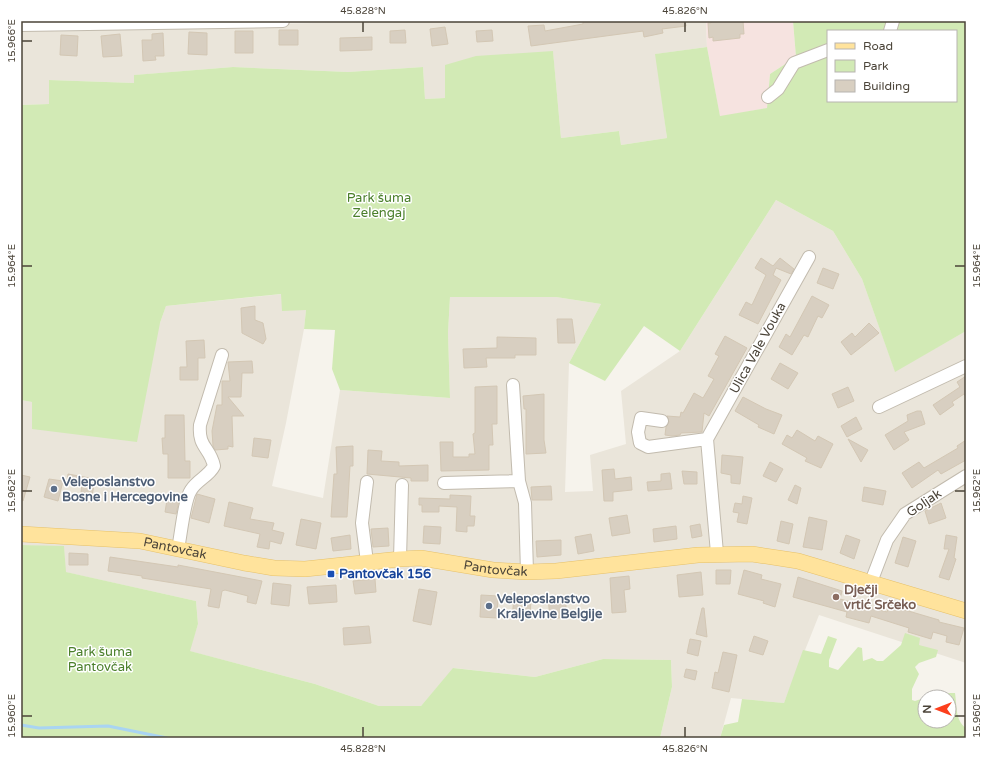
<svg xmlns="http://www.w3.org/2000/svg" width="987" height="759" font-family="'Varela Round',sans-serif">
<rect width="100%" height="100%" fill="#f6f3ec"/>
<path fill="#eae5da" d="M411 21H706L707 47 656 54 667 138 621 145 619 131 561 138 553 52 446 98 425 99 423 67 348 72 233 67 135 75 134 83 49 80V104L21 105V29Z
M776 200 833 231 862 279 895 371 966 331V663L819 615 784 703 731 698 720 738H660L672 687 671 660 603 659 535 677 454 668 421 706H379L315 684 189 651 198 624 196 601 65 572 64 547 21 545V400L32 402V429L160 323 166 306 282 294 306 310 304 329 286 423 272 486 323 498 340 390 450 398 448 333 450 297H556L601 304 569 363 565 492 593 491 590 455 626 444 621 391 680 351Z"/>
<path fill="#f6e3e0" d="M706 21H793L796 57 770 74 767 108 720 117 707 47Z"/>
<path fill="#d2eab5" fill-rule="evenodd" d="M793 21H966V331L895 372 862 279 833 231 776 200 680 351 644 326 605 381 569 363 601 304 556 297H450L448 333 450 398 340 390 332 369 335 330 304 329 306 310 282 311 281 294 166 306 160 323 137 442 32 429V402L21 400V105L49 104V80L134 83V75L233 67 348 72 423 67 425 99 445 98V65L476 56 553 51 561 138 619 131 621 145 667 138 655 54 707 47 720 116 767 108 770 74 796 57ZM828 31H956V101H828Z
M21 545 64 546 66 572 196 601 198 624 190 651 315 684 379 706H421L453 668 535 677 603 659 671 660 672 687 660 738H21Z
M905 633 920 638 919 645 938 650 936 657 919 663 915 667 919 674 912 689V700L915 701 921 699 925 701V721H949V697H945L947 693H955C957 706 955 720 966 728L965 738H720L724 725 738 722 742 699 784 703 803 650 821 654 828 636 837 639 829 660V667L838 670 858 647 862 648 863 661 872 658 877 661H883L901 645Z"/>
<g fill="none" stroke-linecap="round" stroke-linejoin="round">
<path stroke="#a9d4f2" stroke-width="3" d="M21 725 39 728 108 726 167 738"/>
</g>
<path fill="#d8cfc1" stroke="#d3c7b4" d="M583 21H685L686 26 662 29 663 33 644 37 643 31 531 46 528 26 544 25 545 31 583 24Z
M711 21H743L744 34H740V38L713 41V37L709 38 708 23H711Z
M445 27 448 44 432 46 430 29Z
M279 30H298V45H279Z
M405 30 406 43H390V31Z
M492 30 493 41 477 42 476 31Z
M235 31H253V53H235Z
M189 32 207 33V55L188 54Z
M163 33 164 56H155L156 60 143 61 142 40H152V34Z
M120 34 122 56 103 57 101 36Z
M61 35 78 36 77 56 60 55Z
M372 37V50L340 51V38Z
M761 258 773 266 780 258 794 269 791 274 776 268 773 275 781 280 758 324 739 315 746 302 752 305 766 275 755 268Z
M823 268 839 274 833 289 817 283Z
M812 296 829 305 822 318 818 316 808 337 804 335 792 355 779 347 786 334 790 337Z
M255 306V320L263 323 266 339 263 344 242 333 241 308Z
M557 319H572L575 343H558Z
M869 323 879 333 851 355 841 342 852 333 855 337Z
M725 336 747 348 709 416 704 413 702 432 681 433 680 435 672 436 665 435 666 427 669 422 667 416 680 417 681 412 683 413 694 393 703 398 714 379 708 376 719 356 715 354Z
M497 337 536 338V355H515V358H486L487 367 464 368 463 349 497 348Z
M204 340 205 358H198V380H180V367H187L186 341Z
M252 361 253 373H242L241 397H228L244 416H232L233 447 228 446V449L215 450 213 446 212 431 217 405H222V381H230L228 362Z
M780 363 798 373 788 389 771 379Z
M966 376V397L964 394 952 402 954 405 940 415 933 405 960 387 957 382Z
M497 386V424H492L493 445H489V470L441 471 440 442H453V457H469V454H475L473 434 475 433V387Z
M848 387 854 401 838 408 832 394Z
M544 394V440L546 453 526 454V409H524L523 396Z
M743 397 766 409 782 415 774 434 758 427 759 425 735 411Z
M917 411H921L925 424 904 432 909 440 894 450 885 435 908 421 907 415Z
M165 415H184L185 461H190V478H168V454H163L162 438H165Z
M856 417 862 429 847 437 841 426Z
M797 430 815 441 818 436 833 444 821 468 805 461 807 458 782 444 787 435 792 438Z
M254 438 271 440 268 458 252 456Z
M848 439 868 450 861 462Z
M966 440V460L941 474 938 470 912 488 902 473 919 462 924 468 958 448 957 446Z
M353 446V466H350L347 517H331L334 474H337L336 447Z
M368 450 382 451 381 461 399 462V466L428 465V481H411V478L367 474Z
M722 455 743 457 740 484 731 483V475L721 473Z
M770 462 783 469 776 482 763 476Z
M614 469 615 479 631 477 632 490 613 492V501H604L602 470Z
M682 471 697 472V484H684Z
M670 473 672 489 648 491 647 482 661 481V474Z
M68 474 95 479 91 502 80 501 82 484 67 482Z
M21 475 30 477 23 501 21 500Z
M49 479 63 481 58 501 44 497Z
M795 485 801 488 797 504 788 500Z
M551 486 552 500H532L531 487Z
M864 487 886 491 883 505 862 501Z
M168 494 180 496 176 514 165 512Z
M197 494 215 499 209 523 191 518Z
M450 495 471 496 470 516H475L474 526H467V532L456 531 457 507 439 506V512H422V505H419V498L450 499Z
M743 496 752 498 747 524 737 522 739 513 733 512 735 503 742 504Z
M229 502 253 508 250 519 274 523 272 530 284 533 281 544 270 541 269 549 257 547 260 534 224 526Z
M941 503 946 518 929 524 925 511Z
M627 515 630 533 612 536 609 518Z
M809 517 827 521 822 550 803 547Z
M301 519 321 523 316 549 296 545Z
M781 521 793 524 789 544 777 541Z
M700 524 702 536 692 538 690 526Z
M424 526 441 527 440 544 423 543Z
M676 526 677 539 654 542 653 529Z
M388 528 389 546 373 547 371 529Z
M591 534 594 551 578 554 575 537Z
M350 535 351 549 333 551 331 538Z
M846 535 860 540 854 559 840 553Z
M946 535 957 537 954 558 956 559 949 580 939 577 949 549H944Z
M903 537 916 541 908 567 895 563Z
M561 540V555L537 557 536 541Z
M69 553 88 554V565H69Z
M110 557 178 567V565L262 581 256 604 247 602 248 596 225 590 222 591 219 608 208 606 211 589 142 578V576L108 571Z
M716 570H731L730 584H716Z
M744 570 762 575 761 579 781 584 775 607 763 603 764 601 738 594Z
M701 572 703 595 679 597 677 575Z
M629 576 630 589 624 590 626 612 612 613 610 578Z
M798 577 842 591 840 599 887 612 890 603 905 608V610L939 620V622L964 628 959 645 946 642 947 636 933 632 931 639 908 632 909 628 871 616 869 623 846 617 847 612 793 597Z
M375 579 376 592 355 594 353 581Z
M273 583 291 585 289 606 271 604Z
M336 585 337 602 309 604 307 587Z
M419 589 437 592 431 625 413 621Z
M481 595 498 596 497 618 480 617Z
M565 596 567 617 550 619 548 597Z
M514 598 531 599 530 619 512 618Z
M702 608H704L707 637 696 634Z
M369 626 371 643 344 645 343 628Z
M754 636 768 641 763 655 749 651Z
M690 639 701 641 698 656 687 653Z
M723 652 737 655 729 692 712 688 715 672 718 673Z
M686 669 697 671 695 680 684 677Z"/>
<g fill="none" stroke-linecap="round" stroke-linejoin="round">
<defs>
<path id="minor" d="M21 25 283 21
M890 31 893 21
M768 97 778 89 794 63 828 50
M513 385 519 481
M879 407 966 366
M662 421 641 418 638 432 640 443 648 447 707 439
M444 483 519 481 525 503 527 572
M178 549C181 535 184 500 191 490 197 480 209 476 214 466 210 447 198 448 200 425L222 355
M717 553 707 439 809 257
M400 559 402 485
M367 562 362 523 367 482
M871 582 887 540 905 514 966 476"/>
<g id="major">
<path id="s1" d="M21 534 140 541 244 563 274 568 305 569 400 559 421 558 493 570 527 572 556 571 698 555 752 554 798 561 966 611"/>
</g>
</defs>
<use href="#minor" stroke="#c2bbae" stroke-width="14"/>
<use href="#major" stroke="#e6c16a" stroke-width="16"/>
<use href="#minor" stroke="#fff" stroke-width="12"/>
<use href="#major" stroke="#ffe39c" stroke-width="15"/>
</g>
<path fill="none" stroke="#4b4439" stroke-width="1.5" d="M363 22V32M685 22V32M22 41H32M22 266H32M955 266H965M22 491H32M955 491H965M22 716H32M955 716H965M363 727V737M685 727V737"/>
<g fill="#5c6f8a" stroke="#fff" stroke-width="1.5">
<circle cx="54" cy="489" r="4"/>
<circle cx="489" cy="606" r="4"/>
</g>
<rect fill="#1a4fb4" stroke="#fff" stroke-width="1.5" x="327" y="570" width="8" height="8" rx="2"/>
<circle fill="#8d6e63" stroke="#fff" stroke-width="1.5" cx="836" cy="597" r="4"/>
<g text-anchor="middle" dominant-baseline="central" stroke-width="3" stroke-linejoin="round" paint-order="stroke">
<g font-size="13" fill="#4a7f2a" stroke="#fff">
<text x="379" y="198">Park šuma<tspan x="379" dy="15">Zelengaj</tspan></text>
<text x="100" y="652">Park šuma<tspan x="100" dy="15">Pantovčak</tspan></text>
</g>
<g font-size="13" fill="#4b4439" stroke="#fff">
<text transform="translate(758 348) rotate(-61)">Ulica Vale Vouka</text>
<text transform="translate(924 503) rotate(-34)">Goljak</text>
<text stroke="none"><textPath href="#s1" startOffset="155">Pantovčak</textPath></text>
<text stroke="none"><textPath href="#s1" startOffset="479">Pantovčak</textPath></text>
</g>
<g font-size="13" font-weight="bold" fill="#4e5e75" stroke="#fff" text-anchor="start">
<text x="62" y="482">Veleposlanstvo<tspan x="62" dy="15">Bosne i Hercegovine</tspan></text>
<text x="497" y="599">Veleposlanstvo<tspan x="497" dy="15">Kraljevine Belgije</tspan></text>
</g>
<g font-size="13" font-weight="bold" fill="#164399" stroke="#fff" text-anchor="start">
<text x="339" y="574">Pantovčak 156</text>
</g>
<g font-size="13" font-weight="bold" fill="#785e54" stroke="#fff" text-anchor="start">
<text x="844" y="590">Dječji<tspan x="844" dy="15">vrtić Srčeko</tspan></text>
</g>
</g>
<rect width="987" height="759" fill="none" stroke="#ffffff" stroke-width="44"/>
<rect x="827" y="30" width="130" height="72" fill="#ffffff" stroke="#b7b4b0"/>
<rect x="835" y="43" width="20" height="6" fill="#ffe39c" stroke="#b7b4b0"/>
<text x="863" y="50" font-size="12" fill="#4b4439">Road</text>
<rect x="835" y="60" width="20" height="12" fill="#d2eab5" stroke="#b7b4b0"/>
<text x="863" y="70" font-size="12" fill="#4b4439">Park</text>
<rect x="835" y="80" width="20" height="12" fill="#d8cfc1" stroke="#b7b4b0"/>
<text x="863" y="90" font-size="12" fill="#4b4439">Building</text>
<g transform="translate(937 709) rotate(270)"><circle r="19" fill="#ffffff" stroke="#b7b4b0"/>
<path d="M0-3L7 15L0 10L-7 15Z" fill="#fc3f1d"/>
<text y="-6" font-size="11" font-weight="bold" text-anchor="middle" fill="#4b4439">N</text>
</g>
<rect x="22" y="22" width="943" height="715" fill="none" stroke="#4b4439" stroke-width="1.5"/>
<g font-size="10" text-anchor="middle" fill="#4b4439">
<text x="363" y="14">45.828°N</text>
<text x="685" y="14">45.826°N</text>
<text transform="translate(11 41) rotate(-90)" y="4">15.966°E</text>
<text transform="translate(976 266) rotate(-90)" y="4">15.964°E</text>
<text transform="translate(11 266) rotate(-90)" y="4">15.964°E</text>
<text transform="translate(976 491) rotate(-90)" y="4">15.962°E</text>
<text transform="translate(11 491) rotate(-90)" y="4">15.962°E</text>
<text transform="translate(976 716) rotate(-90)" y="4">15.960°E</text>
<text transform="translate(11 716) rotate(-90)" y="4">15.960°E</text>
<text x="363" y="752">45.828°N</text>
<text x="685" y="752">45.826°N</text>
</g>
</svg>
